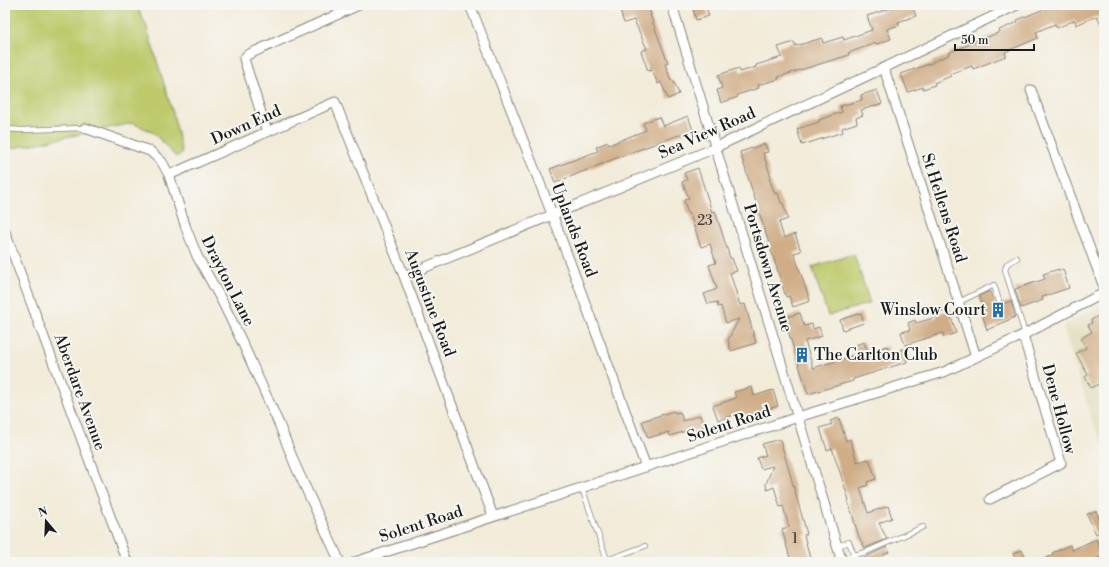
<svg xmlns="http://www.w3.org/2000/svg" width="1109" height="567" font-family="'Libre Bodoni',serif">
<rect width="100%" height="100%" fill="#f6f6f2"/>
<filter id="ink" filterUnits="userSpaceOnUse"><feTurbulence type="fractalNoise" baseFrequency=".025" numOctaves="2"/><feDisplacementMap in="SourceGraphic" scale="8" xChannelSelector="R" yChannelSelector="G"/><feConvolveMatrix kernelMatrix="1 2 1 2 8 2 1 2 1" color-interpolation-filters="sRGB"/></filter>
<filter id="wash" filterUnits="userSpaceOnUse"><feTurbulence type="fractalNoise" baseFrequency=".012" numOctaves="4" result="noise"/><feDisplacementMap in="SourceGraphic" scale="16" xChannelSelector="R" yChannelSelector="G"/><feGaussianBlur stdDeviation="0.9" result="paint"/><feColorMatrix in="noise" values="0 0 0 0 0 0 0 0 0 0 0 0 0 0 0 0 0 1.4 0 .05"/><feComposite in="paint" operator="in"/></filter>
<g filter="url(#wash)">
<rect width="100%" height="100%" fill="#f2ebd9"/>
<path fill="#e1dcba" d="M1104 304V441L1102 442 1092 421 1063 326Z"/>
<path fill="#bdc96b" stroke="#6c7244" d="M5 5H136L146 25 173 113 182 153 176 157 154 133 133 123 5 150Z
M854 254 870 303 828 316 812 267Z"/>
<g id="blocks">
<path fill="#d0ad87" d="M618 5H648L651 15H650L668 63 665 64 671 81 673 80 679 94 668 99 661 82 658 84 652 70 648 71 641 51 647 49 634 20 624 23Z
M692 5H705L709 16 696 20Z
M901 5H912L916 16 898 22 899 25 887 29 891 39 877 44 876 43 848 53 849 55 778 77 779 79 758 85 759 88 737 95 738 97 721 103 717 90 722 88 718 75 739 68 740 72 756 67V65L782 57 778 47 794 42 796 46 822 38 823 43 843 37 844 40 872 30 867 16Z
M1054 5H1104V30L1097 16 1076 25 1075 20 1057 28 1055 24 1036 32 1038 38 1005 52 1006 56 973 69 972 66 950 74 951 76 934 83 935 85 923 89V87L908 92 901 74 932 63V62L949 55 948 53 1000 32 999 30 1018 22 1017 20Z
M877 90 882 104 861 110 863 115 856 118 857 123 842 128 843 132 802 145 797 129 819 122V120L842 112 840 106 862 100 861 95Z
M688 116 693 130 624 155 555 183 550 169 598 151 596 147 608 142 609 145 646 130 643 123 659 117 663 126Z
M765 144 768 152 763 153 771 177 769 178 775 194 778 193 781 203H783L788 219 779 222 784 238 795 234 801 251 794 253 810 301 793 307 789 296 786 297 740 152Z
M698 168 712 212 715 211 730 258H732L737 271 730 273 740 305 745 304 756 343 731 351 728 340 739 319 726 323 721 306 718 307 717 302 708 304 704 294 717 289 709 265 716 263 710 244 701 247 690 214H688L684 200 689 198 682 182 687 180 684 173Z
M1059 269V271L1063 269 1069 288 1042 297 1043 300 1021 308 1015 289 1045 279 1043 274Z
M990 291 995 306 1011 301 1015 317 987 330 981 311 984 310 979 296Z
M949 310 956 333 944 337 943 333 905 345 901 332 910 330 908 323 915 320 916 323 937 317V314Z
M800 313 804 326 812 324 813 329 819 327 822 336 805 341 813 368 858 354 855 345 864 342 868 352 887 346 890 354 904 349 907 362 853 379V381L808 394 784 318Z
M861 313 864 323 843 330 840 320Z
M1104 313V381L1091 388 1085 377 1088 375 1076 353 1086 348 1081 338 1092 332 1088 325 1092 323 1091 320Z
M752 387 754 396 773 390 778 406 742 417 741 413 718 420 713 406 736 398 734 392Z
M674 411 675 413 680 412 683 421 700 415 704 428 694 431 693 429 670 436 669 432 648 438 642 421Z
M839 418 846 441 850 439 857 462 869 459 876 479 867 482 868 485 860 488 868 513 888 506 892 518 879 523 887 539 865 548 859 537 848 501 849 500 832 448 827 450 820 428 832 424 830 421Z
M780 439 807 534 804 535 811 562H791L782 529 789 527 783 506 780 507 774 487 767 490 766 484 773 466 761 469 757 458 766 455 762 444Z
M1096 511 1104 531 1096 534 1087 514Z
M1096 539 1103 556 1089 562H1037L1053 555 1052 553 1070 545 1072 550Z
M887 547 889 552 883 555 885 560 881 562H855Z
M1022 550 1027 562H1017L1013 554Z"/>
</g>
</g>
<g filter="url(#ink)">
<use href="#blocks" fill-opacity="0" stroke="#87847a" stroke-width="1"/>
<g fill="none" stroke-linecap="round" stroke-linejoin="round">
<defs>
<path id="service" d="M5 129 21 130 85 128
M1017 258 1007 264 1005 270 1025 334
M959 302 994 285 999 301
M582 488 607 560 645 546
M837 546 849 542 854 555
M841 560 854 555 866 552 923 527"/>
<path id="minor" d="M470 5 552 214 646 467
M672 5 842 562
M884 68 976 357
M1031 90 1104 287
M85 128 150 151 162 162 169 175 186 228 197 256 221 299 243 344 279 424 296 467 340 562
M267 132 244 59 247 55 359 5
M169 175 335 102 404 276 493 516
M5 232 127 562
M404 276 710 150 1017 5
M990 499 1061 463 1023 335
M355 562 798 417 944 372 1023 335 1104 293"/>
</defs>
<use href="#service" stroke="#87847a" stroke-width="6"/>
<use href="#minor" stroke="#87847a" stroke-width="11"/>
<use href="#service" stroke="#fff" stroke-width="4.5"/>
<use href="#minor" stroke="#fff" stroke-width="9"/>
</g>
</g>
<defs>
<symbol id="building-bare" viewBox="-9 -9 18 18"><path d="M-4-6H4V6H1V3H-1V6H-4ZM-2.5-4.3h1.7v1.8h-1.7ZM.8-4.3h1.7v1.8H.8ZM-2.5-1h1.7V.8h-1.7ZM.8-1h1.7V.8H.8Z" fill="#1f6fb2" stroke="#f6f6f2" stroke-width="2.5" paint-order="stroke"/></symbol>
</defs>
<g fill-rule="evenodd">
<use href="#building-bare" x="987" y="299" width="22" height="22"/>
<use href="#building-bare" x="791" y="344" width="22" height="22"/>
</g>
<g text-anchor="middle" dominant-baseline="central" stroke-width="4" stroke-linejoin="round" paint-order="stroke">
<g font-size="14" fill="#494037">
<text x="705" y="221">23</text>
<text x="795" y="539">1</text>
</g>
<g font-size="16" fill="#1c1c1c" stroke="#f6f6f2">
<text transform="translate(246 125) rotate(-24)">Down End</text>
<text transform="translate(707 133) rotate(-24)">Sea View Road</text>
<text transform="translate(944 208) rotate(72)">St Hellens Road</text>
<text transform="translate(574 230) rotate(69)">Uplands Road</text>
<text transform="translate(768 268) rotate(73)">Portsdown Avenue</text>
<text transform="translate(228 281) rotate(63)">Drayton Lane</text>
<text transform="translate(430 303) rotate(69)">Augustine Road</text>
<text transform="translate(80 392) rotate(70)">Aberdare Avenue</text>
<text transform="translate(1059 409) rotate(75)">Dene Hollow</text>
<text transform="translate(729 424) rotate(-18)">Solent Road</text>
<text transform="translate(421 524) rotate(-18)">Solent Road</text>
</g>
<g font-size="16" fill="#1c1c1c" stroke="#f6f6f2" text-anchor="end">
<text x="986" y="310">Winslow Court</text>
<text x="814" y="355" text-anchor="start">The Carlton Club</text>
</g>
</g>
<rect width="1109" height="567" fill="none" stroke="#f6f6f2" stroke-width="20"/>
<g transform="translate(46 521) rotate(341)" stroke="#f6f6f2" stroke-width="3" paint-order="stroke">
<path d="M0-3L7 15L0 10L-7 15Z" fill="#1c1c1c"/>
<text y="-6" font-size="11" font-weight="bold" text-anchor="middle" fill="#1c1c1c">N</text>
</g>
<path d="M955 44v6h79v-6" fill="none" stroke="#1c1c1c" stroke-width="2"/>
<text x="961" y="44" font-size="12" fill="#1c1c1c" stroke="#f6f6f2" stroke-width="3" paint-order="stroke">50 m</text>
</svg>
